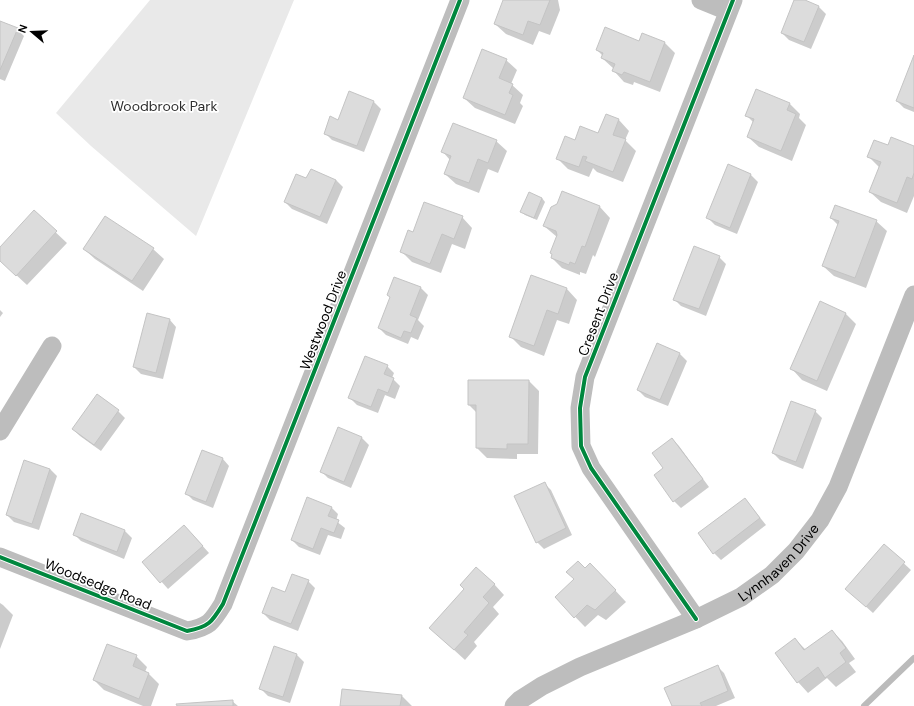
<svg xmlns="http://www.w3.org/2000/svg" width="914" height="706" font-family="'DM Sans',sans-serif">
<rect width="100%" height="100%" fill="#fff"/>
<path fill="#e9e9e9" d="M150 0H294L196 236 91 146 56 113Z"/>
<path fill="#0003" d="M504 0H558L560 10 550 35 539 31 533 45 506 34 495 24Z
M795 0H802L819 7 826 14 811 49 789 40 782 33Z
M0 22 17 29 24 36 5 81 0 79Z
M642 34 665 43 675 53 660 92 634 82 633 85 624 82 614 71V69L602 58 603 56 597 50 639 42Z
M914 58V112L904 108 897 101Z
M506 60 517 70 511 84 523 95 520 103 523 106 515 124 475 108 464 98Z
M756 90 790 104 800 114 799 118 806 125 792 161 759 147 748 137 754 123 746 115Z
M374 102 381 109 364 152 332 140 325 133 339 121Z
M606 115 619 120 629 131 625 140 636 151 623 182 597 172 593 168 589 177 568 169 557 158 576 141 598 134Z
M496 141 507 151 498 173 488 169 479 193 456 184 445 174 450 160 443 152Z
M888 147H914V196L907 213 881 202 870 192 879 167 869 157Z
M751 175 758 182 737 234 715 225 708 218Z
M307 180H336L343 187 327 224 292 209 285 202Z
M563 193 600 207 610 218 595 257 593 255 586 274 580 272V275L562 268 552 258 557 237 544 226 558 205Z
M542 198 545 202 537 220 525 215 522 212Z
M34 212 67 243 27 285 0 260V249Z
M462 217 472 228 465 249 452 244 441 273 412 262 401 251 413 233Z
M831 218 876 221 887 231 866 288 834 276 823 266 838 225Z
M84 249H153L164 259 143 291 95 259Z
M719 257 726 264 706 316 681 306 674 299Z
M532 277 567 289 577 300 569 324 557 320 544 356 521 347 510 336Z
M421 288 428 295 418 320 424 326 418 340 411 337 408 344 386 335 379 328Z
M0 310 3 313 0 317Z
M845 313 856 324 827 391 802 380 792 369Z
M170 320 176 327 163 379 141 374 134 367Z
M680 354 687 361 668 406 645 397 638 390Z
M387 366 394 373 392 378 400 386 395 399 385 395 378 413 357 405 350 398Z
M529 381 539 391 538 454H517V459L487 458 477 448V413L469 405Z
M118 411 125 418 101 451 80 436 73 429Z
M815 411 822 418 803 469 780 460 773 453Z
M362 438 369 445 351 488 328 478 321 471Z
M672 439 679 446 709 487 681 508 674 501 655 475 664 468Z
M223 459 229 466 213 508 193 500 186 493Z
M50 469 57 476 39 530 14 522 7 515Z
M544 483 551 490 572 535 544 549 537 542Z
M745 499 766 525 721 560 714 553Z
M331 507 338 514 336 521 345 528 341 539 328 535 320 555 299 547 292 540Z
M82 514 125 531 132 538 124 559 81 541 74 534Z
M191 533 209 553 168 589 144 562Z
M884 545 911 570 873 613 853 595Z
M585 569 601 575 626 602 606 620 598 615 585 627 556 597Z
M308 581 315 588 298 631 270 620 263 613 285 593Z
M494 584 504 595 493 607 499 614 474 642 477 646 465 660 430 628 465 589Z
M0 603 3 605 13 615 0 649Z
M832 631 842 641 855 659 849 663 856 672 836 687 827 678 808 693 798 682 795 639 806 650Z
M274 648 297 655 304 662 290 703 268 696 261 689Z
M136 656 147 667 145 672 149 674 159 684 151 706H143L104 690 94 680Z
M717 666 724 673 735 698 716 706H673Z
M401 695 412 706H341Z
M232 701 238 706H178Z"/>
<g fill="none" stroke-linecap="round" stroke-linejoin="round">
<path stroke="#bbb" stroke-width="6" d="M864 706 914 658"/>
</g>
<path fill="#dcdcdc" stroke="#c4c4c4" d="M503 0H550L540 25 528 21 523 35 494 24Z
M794 0H805L819 6 804 42 781 33Z
M0 21 18 28 0 70Z
M605 27 639 41 642 33 665 42 650 82 624 72 622 75 612 71 615 64 601 58 603 53 596 50Z
M482 49 507 59 499 78 513 84 509 93 513 95 505 115 463 98Z
M914 55V108L896 101Z
M756 89 790 103 787 110 796 114 781 151 747 137 754 119 745 116Z
M349 91 374 101 357 146 324 134 330 116 338 120Z
M606 114 619 119 613 135 626 139 613 172 585 161 587 157 583 156 579 167 556 159 565 136 575 140 580 126 598 133Z
M453 123 497 140 488 163 478 159 469 183 444 174 451 156 441 152Z
M891 137 914 146V173L912 179 907 177 897 203 869 192 881 162 867 157 874 140 888 145Z
M728 164 751 174 730 228 706 218Z
M311 169 336 180 320 217 284 202 296 174 306 178Z
M562 191 600 206 585 247 582 246 575 264 570 262 569 265 551 258 552 254 550 253 557 235 556 231 543 226 551 207 557 204Z
M529 192 542 198 534 218 520 212Z
M424 202 463 216 454 239 442 234 430 264 400 252 408 230 413 232Z
M835 205 877 220 855 278 822 266 839 221 830 218Z
M34 210 57 231 16 276 0 261V247Z
M105 216 154 248 132 281 83 249Z
M694 246 720 256 699 309 673 300Z
M531 275 567 288 558 314 547 310 534 346 509 337Z
M394 277 421 287 410 315 417 318 411 333 404 331 401 338 378 328 390 297 387 295Z
M820 301 846 313 817 381 790 369Z
M147 313 170 319 156 373 133 367Z
M657 343 680 353 660 400 637 390Z
M365 356 388 365 384 374 394 378 388 393 378 389 371 407 348 398Z
M468 380H529L528 444H507V449L476 448V405H468Z
M97 394 119 410 94 445 72 429Z
M791 401 816 410 796 462 772 453Z
M338 427 362 437 344 482 320 472Z
M672 438 703 479 673 502 654 475 663 468 652 453Z
M202 450 223 458 206 502 185 494Z
M24 460 50 469 32 524 6 515Z
M545 482 566 528 536 543 514 496Z
M307 497 332 507 328 516 339 520 334 533 321 528 313 549 291 540Z
M745 498 760 518 713 554 698 533Z
M81 513 125 530 117 552 73 535Z
M184 525 203 546 160 583 142 562Z
M884 544 905 562 866 607 845 589Z
M578 561 585 568 590 563 616 590 595 610 587 605 574 618 555 597 574 579 566 572Z
M476 567 495 584 483 597 489 603 464 632 468 635 454 650 429 628 464 589 460 585Z
M292 574 309 580 291 624 262 613 272 587 285 592Z
M832 630 846 648 840 653 846 662 825 678 818 667 797 683 775 653 795 638 804 650Z
M107 644 137 655 133 666 149 673 139 699 93 680Z
M274 646 297 654 283 697 259 689Z
M718 665 728 691 700 703 702 706H672L664 688Z
M342 689 402 695 400 706H340Z
M233 700V706H177L176 704Z"/>
<g fill="none" stroke-linecap="round" stroke-linejoin="round">
<g stroke="#bdbdbd" stroke-width="19">
<path d="M701 0 728 11"/>
<path d="M0 431 52 346"/>
<path d="M0 557 187 631C209 627 212 622 223 604L460 0"/>
<path d="M696 619 591 468 581 446 580 408 585 377 733 0"/>
<path id="s1" d="M514 706 520 700 542 686 580 667 696 619 741 597 772 575 796 551 820 520 838 487 914 295"/>
</g>
<defs>
<path id="cycleway" d="M0 557 187 631C209 627 212 622 223 604L460 0
M696 619 591 468 581 446 580 408 585 377 733 0"/>
</defs>
<use href="#cycleway" stroke="#fff" stroke-width="6"/>
<use href="#cycleway" stroke="#00873e" stroke-width="4"/>
</g>
<g text-anchor="middle" dominant-baseline="central" stroke-width="3.5" stroke-linejoin="round" paint-order="stroke">
<g font-size="14" fill="#2e2e2e" stroke="#fff">
<text x="164" y="106">Woodbrook Park</text>
</g>
<g font-size="14" fill="#000" stroke="#fff">
<text transform="translate(598 314) rotate(-69)">Cresent Drive</text>
<text transform="translate(323 320) rotate(-69)">Westwood Drive</text>
<text stroke="none"><textPath href="#s1" startOffset="304">Lynnhaven Drive</textPath></text>
<text transform="translate(98 584) rotate(22)">Woodsedge Road</text>
</g>
</g>
<g transform="translate(32 32) rotate(289)" stroke="#ffffff" stroke-width="3" paint-order="stroke">
<path d="M0-3L7 15L0 10L-7 15Z" fill="#000000"/>
<text y="-6" font-size="11" font-weight="bold" text-anchor="middle" fill="#000000">N</text>
</g>
</svg>
